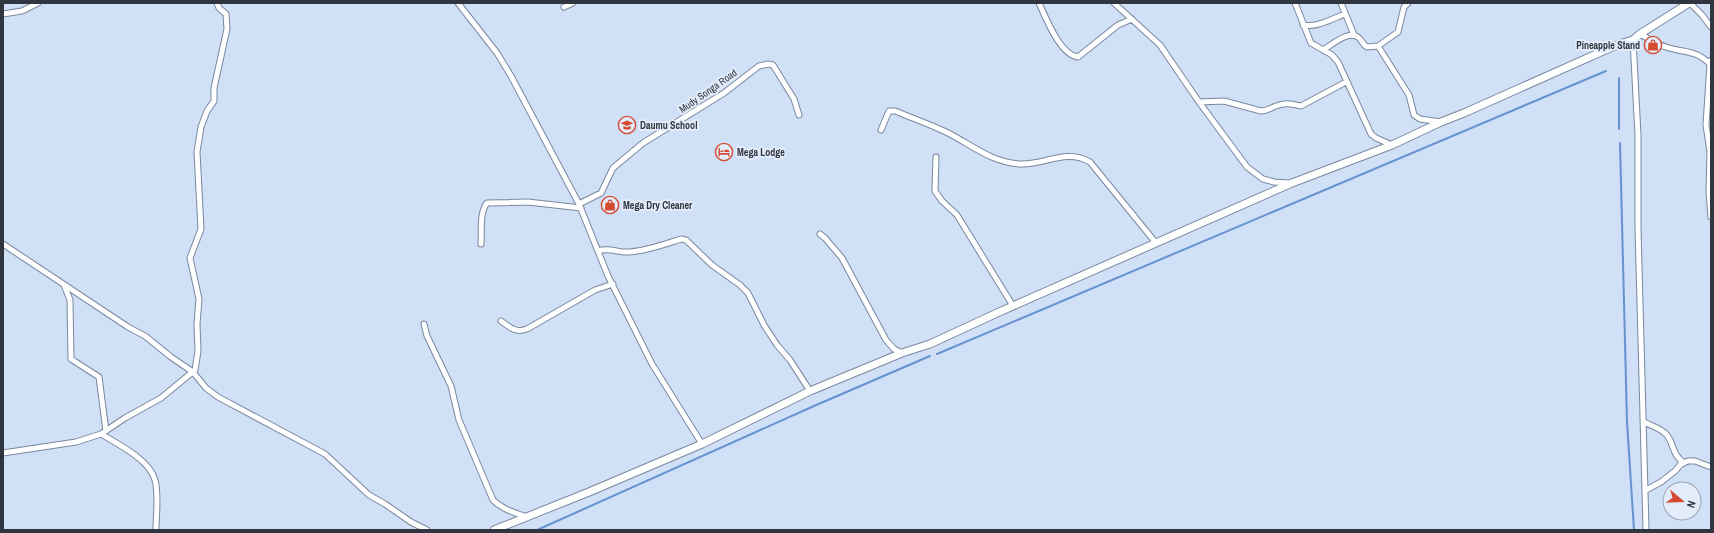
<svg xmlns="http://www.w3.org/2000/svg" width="1714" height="533" font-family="'Archivo Narrow',sans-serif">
<rect width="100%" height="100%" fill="#cfe0f7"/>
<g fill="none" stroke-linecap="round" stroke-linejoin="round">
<path stroke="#6692d0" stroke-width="2" d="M1619 78V129
M1620 143 1627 422 1634 530
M937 354 1606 71
M537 530 814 406 930 356"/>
<defs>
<path id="street" d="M458 3 497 53 511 76 579 204 608 276 652 364 702 444
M1039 3C1046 18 1060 55 1078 57L1118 25 1132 19
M1114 3 1160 45 1199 102 1247 167 1263 179 1274 182 1289 183
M1295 3 1311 43 1332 55 1338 62 1371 134 1376 138 1392 145
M1341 3 1354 35
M1690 3 1702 15 1711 27
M564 7 573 3
M3 14 22 11 38 3
M1303 25C1316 28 1332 19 1345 14
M1640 34C1648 38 1657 45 1666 47 1683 53 1695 49 1710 64
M1633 40 1638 135V228L1646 530
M1378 46 1409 95 1414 115 1420 119 1441 122
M1323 50C1332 45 1349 29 1359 38 1362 41 1363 45 1367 47L1378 46 1398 32 1404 7 1408 3
M1711 60 1710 64 1706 125 1710 152 1709 192 1711 217
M1199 102 1224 101 1261 111C1268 111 1270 108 1276 106 1285 102 1292 104 1301 106L1346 82
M881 130 889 111H895C912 118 929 124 946 132 971 144 991 163 1021 164 1045 165 1066 148 1090 162L1156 243
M936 157 935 191 942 201 957 215 1013 306
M579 204 601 193 613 168 643 143 724 93 759 66 768 64 773 65 794 99 799 115
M820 234 825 238 842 258 886 340 894 349 902 353
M3 244 128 327 145 336 171 357 193 372 206 388 218 397 325 454 369 495 385 504 411 522 427 530
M481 244C482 232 479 213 487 203L528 202 581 208
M598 251C610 247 618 253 629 252 647 251 665 244 681 239L686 240 712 265 740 285 748 293 764 325 777 345 790 360 810 391
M64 285 70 300 71 359 99 377 106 431
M501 321C511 328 515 333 527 329L595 290 613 284
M424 324 427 336 451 386 459 420 493 500C502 509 515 513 527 517
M1644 422C1651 426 1661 428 1667 435 1675 446 1671 453 1684 463
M101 434C118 444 150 460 155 480 159 495 156 514 156 530
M3 453 76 442 101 434 125 418 161 398 195 370 198 351 197 324 199 299 190 258 201 229 197 152 201 127 207 111 214 101V88L227 29 226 14 219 8 217 3
M1646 490 1661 482 1675 471 1681 464 1688 461H1695L1711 467"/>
<path id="secondary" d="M494 530 589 492 702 444 810 391 902 353 930 344 997 313 1292 183 1392 145 1441 122 1464 113 1619 44 1633 40 1640 34 1689 3"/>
</defs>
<use href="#street" stroke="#79889d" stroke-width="7"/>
<use href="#secondary" stroke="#79889d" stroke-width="9"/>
<use href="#street" stroke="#fff" stroke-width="5"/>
<use href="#secondary" stroke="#fff" stroke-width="7"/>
</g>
<defs>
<symbol id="shop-ring" viewBox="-11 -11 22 22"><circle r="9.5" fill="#e2ecfa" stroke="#d54a30" stroke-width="1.5"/><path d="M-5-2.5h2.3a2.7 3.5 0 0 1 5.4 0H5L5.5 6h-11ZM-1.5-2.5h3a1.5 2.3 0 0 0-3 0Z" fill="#d54a30"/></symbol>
<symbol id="school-ring" viewBox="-11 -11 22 22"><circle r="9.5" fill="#e2ecfa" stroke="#d54a30" stroke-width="1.5"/><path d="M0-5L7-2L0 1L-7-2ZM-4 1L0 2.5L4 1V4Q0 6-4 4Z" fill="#d54a30"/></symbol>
<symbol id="hotel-ring" viewBox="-11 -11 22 22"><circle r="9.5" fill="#e2ecfa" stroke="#d54a30" stroke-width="1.5"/><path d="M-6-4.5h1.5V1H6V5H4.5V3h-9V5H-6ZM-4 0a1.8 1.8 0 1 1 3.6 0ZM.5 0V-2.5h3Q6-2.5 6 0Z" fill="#d54a30"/></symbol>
</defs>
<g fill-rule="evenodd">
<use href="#shop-ring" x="1643" y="35" width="20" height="20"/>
<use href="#school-ring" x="617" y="115" width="20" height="20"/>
<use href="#hotel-ring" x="714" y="142" width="20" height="20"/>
<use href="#shop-ring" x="600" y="195" width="20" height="20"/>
</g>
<g text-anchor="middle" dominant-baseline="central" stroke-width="4" stroke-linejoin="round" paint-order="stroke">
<g font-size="10" font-weight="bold" fill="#303640" stroke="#e2ecfa" text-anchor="start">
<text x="1640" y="45" text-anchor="end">Pineapple Stand</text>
<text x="640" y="125">Daumu School</text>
<text x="737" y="152">Mega Lodge</text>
<text x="623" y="205">Mega Dry Cleaner</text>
</g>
<g font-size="10" fill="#303640" stroke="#e2ecfa">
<text transform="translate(708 91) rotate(-35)">Mudy Songa Road</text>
</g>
</g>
<rect width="1714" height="533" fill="none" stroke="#303640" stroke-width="8"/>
<g transform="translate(1682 501) rotate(109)"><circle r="19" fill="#e2ecfa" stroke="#9ba3b0"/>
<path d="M0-3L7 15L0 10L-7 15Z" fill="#d54a30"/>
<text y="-6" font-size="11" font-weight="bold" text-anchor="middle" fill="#303640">N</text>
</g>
</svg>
